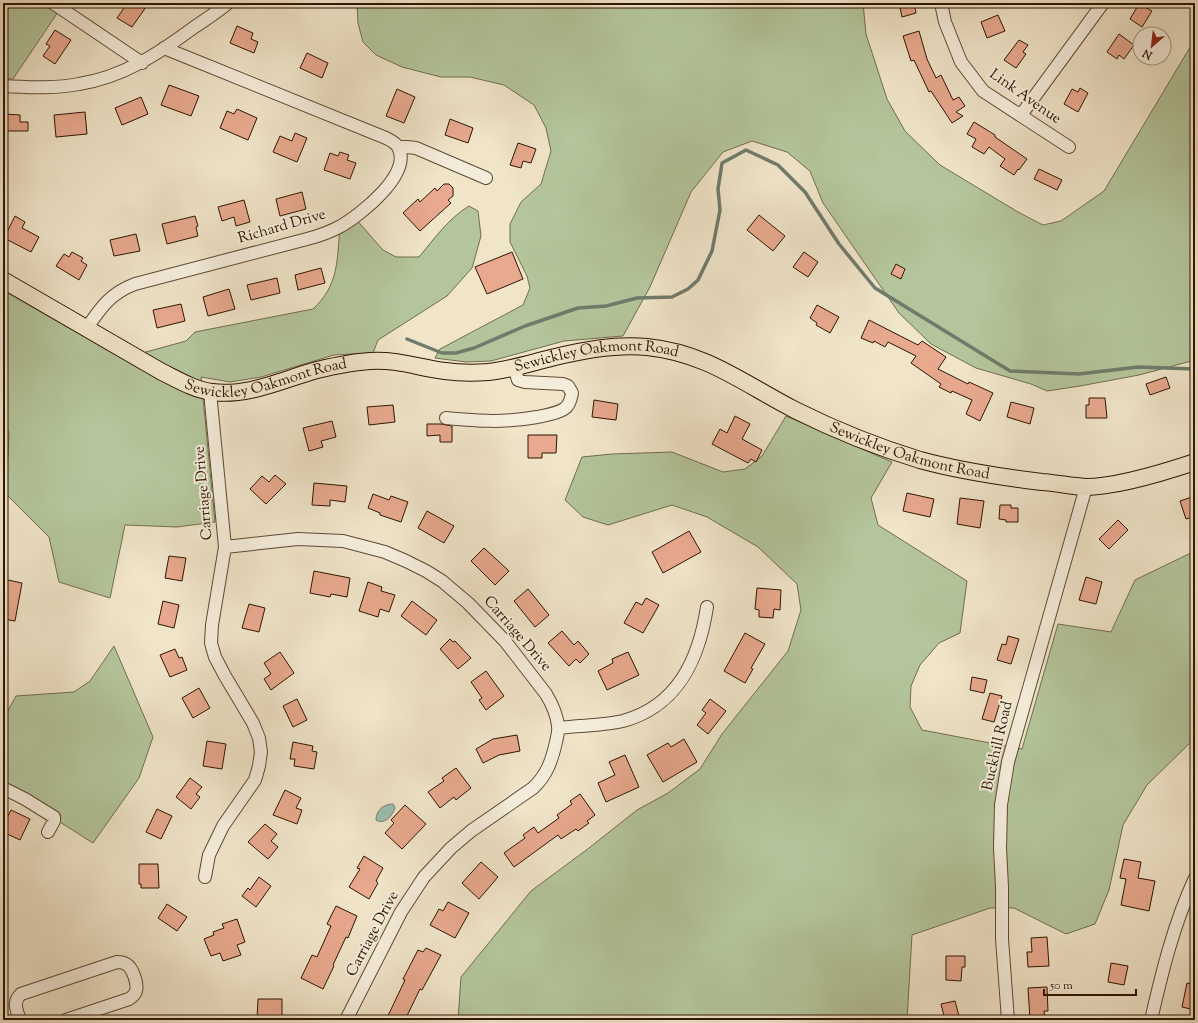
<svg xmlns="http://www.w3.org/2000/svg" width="1198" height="1023" font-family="'Sorts Mill Goudy',serif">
<rect width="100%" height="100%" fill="#f0e4c9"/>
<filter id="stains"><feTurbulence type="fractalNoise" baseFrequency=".005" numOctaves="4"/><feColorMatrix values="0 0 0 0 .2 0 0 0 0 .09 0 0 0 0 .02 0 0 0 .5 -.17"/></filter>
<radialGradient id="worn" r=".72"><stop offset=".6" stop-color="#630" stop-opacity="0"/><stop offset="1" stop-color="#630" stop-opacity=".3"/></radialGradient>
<path fill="#b4c59b" stroke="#716d4e" d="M3 3H46L58 12 13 79 3 78Z
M357 3H863L866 34 887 99 905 131 940 165 1018 212 1043 225 1061 221 1104 191 1195 39V360L1139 375 1080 386 1047 391 1031 384 976 368 931 344 899 313 823 203 810 171 787 152 752 141 723 152 691 192 650 287 623 336 564 341 491 361 466 362 435 358 440 349 523 305 530 288 527 276 510 242V224L521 202 541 184 551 151 546 128 534 105 504 85 470 77H441L402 67 376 55 363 42 358 23Z
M469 206 478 211 481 236 472 268 447 296 378 340 373 353 334 355 261 377 230 382 201 377 215 522 177 527 125 525 110 598 59 582 49 537 6 494 9 433 3 419V297L9 292 124 358 186 341 195 332 313 309C339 285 337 260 340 227L354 217 383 250 396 257H419C434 239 449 218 469 206Z
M786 416 892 462 871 498 878 525 967 581 960 633 939 643 920 665 911 686 910 707 922 730 1022 749 1058 624 1111 632 1135 580 1195 551V740L1192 741 1147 785 1123 825 1109 890 1095 924 1066 934 1014 908H990L912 935 907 1020H458L461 977 531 891 589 848 637 810 668 793 700 769 722 734 788 651 801 610 797 584 758 547 707 517 672 505 608 525 583 517 565 500 582 457 612 454 672 452 723 472 745 469 762 456Z
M114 646 153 737 139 778 93 843 3 786V720L16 696 74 692 90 681Z"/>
<path fill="#9bbfb1" stroke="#6f7b6b" d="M393 804 395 808C392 816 385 825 376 820 376 810 384 804 393 804Z"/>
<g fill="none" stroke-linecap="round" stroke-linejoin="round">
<path stroke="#6f7b6b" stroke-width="3.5" d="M407 339 442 353H456L474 348 525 326 578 308 606 306 637 298 672 297 688 289 698 280 712 251 720 210 718 189 722 163 746 150 778 165 805 192 839 244 875 288 1010 371 1079 374 1138 367 1195 369"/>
</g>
<path fill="#e8a98e" stroke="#2e1501" d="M135 3H139L146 7 132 27 117 18 126 5 131 8Z
M899 3H914L916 13 902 17Z
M1139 4 1152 11 1142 27 1130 19Z
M998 15 1005 31 987 38 981 22Z
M237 26 253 33 251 39 258 42 254 53 230 43Z
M55 30 71 40 55 64 43 56 50 46 46 44Z
M919 31 927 59 936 78 941 75 953 100 959 97 965 106 956 112 963 116 952 123 931 91 929 92 914 60 911 61 903 36Z
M1119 34 1134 45 1124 59 1119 55 1117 59 1107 52Z
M1019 40 1028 45 1023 52 1026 54 1016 68 1004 60Z
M307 53 328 63 322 78 300 68Z
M169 85 199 96 191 116 161 105Z
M1080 88 1088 93 1078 112 1064 104 1072 89 1078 92Z
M397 89 415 97 404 123 386 116Z
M141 97 148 114 122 125 115 108Z
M237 109 257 118 248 140 220 128 227 111 234 114Z
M85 112 87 134 56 137 54 115Z
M3 114 20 115V122H28V131H3Z
M450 119 473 128 468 143 445 135Z
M974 122 995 135V137L1027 159 1019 170 1018 169 1014 175 1000 166 1005 159 989 147 984 154 972 147 976 139 967 134Z
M295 133 307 138 297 162 273 152 280 136 292 141Z
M518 143 536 149 531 163 523 161 521 168 510 165Z
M340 152 349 155 347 160 356 163 350 179 324 170 330 153 338 156Z
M1039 169 1062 180 1057 190 1034 179Z
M444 184H449L453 188V196L448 200 451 203 420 231 403 213 418 199 420 202 435 188 437 191Z
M302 192 306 209 280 216 276 199Z
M244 200 250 222 236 226 234 217 222 221 218 207Z
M759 215 785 236 773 251 747 230Z
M15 216 25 222 22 228 39 237 31 252 4 238Z
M195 216 198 226 196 227 198 236 167 244 162 224Z
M136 234 140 251 114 256 110 240Z
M72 252 83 258 81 261 87 265 79 280 56 266 64 254 69 257Z
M512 252 523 279 487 294 475 267Z
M804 252 818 262 808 277 793 267Z
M896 264 905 269 901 279 891 274Z
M321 268 325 283 298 290 295 275Z
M277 278 280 293 251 300 247 285Z
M229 289 235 309 208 316 203 297Z
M181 304 185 321 157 328 153 310Z
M817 305 839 317 830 333 816 325 817 323 810 318Z
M869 320 918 345 922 341 946 357 938 369 968 384 969 382 993 393 980 421 966 414 972 400 952 391 951 393 939 387 941 384 911 363 916 356 888 342 885 347 874 341 873 343 861 338Z
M1166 377 1170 388 1150 395 1146 384Z
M1089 398H1105L1107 418H1086V405H1089Z
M594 400 618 404 616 420 592 417Z
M1011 402 1034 408 1030 424 1007 417Z
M393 405 395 422 369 425 367 407Z
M735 416 750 424 742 439 762 450 756 462 751 459 748 463 712 444 720 429 727 433Z
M332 421 336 437 321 441 323 447 309 451 303 428Z
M427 424H441L452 426V442H440V435L427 436Z
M528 435H557L556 453H542V458H528Z
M275 475 286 484 266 504 250 489 262 476 269 482Z
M314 483 347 486 345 502 330 500V506L312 505Z
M907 493 934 499 930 517 903 511Z
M373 494 389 500 391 496 408 502 401 522 380 515V513L368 508Z
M1195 496V516L1186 519 1180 501Z
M960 498 984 501 980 528 957 524Z
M1000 505H1011V508H1018V522H1006V520L999 519Z
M427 511 454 526 444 543 418 528Z
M1118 520 1128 530 1109 549 1099 539Z
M689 531 701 552 663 573 652 552Z
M484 548 509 571 495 585 471 561Z
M169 556 186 558 182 581 165 578Z
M314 571 350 578 347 597 331 594 330 597 310 593Z
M1086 577 1102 582 1096 604 1079 600Z
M3 579 22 583 15 621 3 619Z
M368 582 382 587 381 591 395 595 389 612 380 609 378 617 359 611Z
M757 588 781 590 780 610 774 609 773 618 759 617V610L755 609Z
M528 589 549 615 535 627 514 601Z
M646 598 659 605 643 633 624 623 636 602 642 605Z
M163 601 179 605 174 628 158 624Z
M412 601 437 620 426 635 401 616Z
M249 604 265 608 259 632 242 628Z
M562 631 574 645 578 641 589 654 580 663 576 659 569 666 548 643Z
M745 633 765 644 751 668 753 669 745 683 724 671Z
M1008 636 1019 639 1011 664 997 660 1002 644 1006 645Z
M450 639 453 642 455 641 471 658 458 669 440 649Z
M175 649 179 658 182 657 187 670 170 677 160 655Z
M280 652 294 673 271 690 264 679 271 674 264 663Z
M628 652 639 675 607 690 598 671 613 663 612 659Z
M486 671 504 696 486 710 479 700 482 698 471 682Z
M972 677 987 680 984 693 970 690Z
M199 688 210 708 193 718 182 698Z
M990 693 1002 696 994 722 982 719Z
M297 699 307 720 293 727 283 706Z
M710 699 726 711 708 734 697 725 706 713 702 710Z
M517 735 520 751 499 755 483 763 476 749 493 739Z
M684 739 697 762 663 782 647 755 668 743 671 747Z
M207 741 226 744 222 769 203 766Z
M293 742 313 746 312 751 317 752 314 769 294 766 295 759H290Z
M625 755 639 787 606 802 598 783 615 775 609 762Z
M456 768 471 788 456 800 454 797 440 808 428 792 444 781 442 778Z
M190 778 202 787 196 794 200 797 191 809 176 797Z
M285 790 301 798 296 808 302 810 297 824 273 815Z
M580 794 595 815 587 821 589 823 578 831 576 829 561 839 558 835 514 867 504 853 525 838 523 835 534 827 538 833 559 818 557 815 572 804 570 801Z
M405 805 426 824 402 849 385 833 394 823 391 820Z
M157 809 172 816 161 839 146 832Z
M11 810 30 819 20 840 3 832V826Z
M265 824 277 834 271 841 278 847 268 859 248 842Z
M364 856 383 868 376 881 378 883 369 899 349 887 360 869 357 868Z
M1124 859 1141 862 1138 878 1155 881 1149 911 1121 905 1126 879 1120 878Z
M481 862 498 877 479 899 462 883Z
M139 864H158L159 888H141V884H139Z
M259 877 271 886 256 907 242 896 248 888 250 890Z
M448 902 469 913 455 938 430 925 439 909 443 911Z
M167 904 187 917 177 931 158 918Z
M336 906 357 916 348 938 346 937 333 965 334 966 323 989 301 978 312 955 317 957 331 926 327 924Z
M237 919 245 942 237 945 241 955 223 961 220 953 211 956 204 939 214 935 213 932 224 928 222 924Z
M1047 937 1049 966 1028 967 1027 952H1032L1031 938Z
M426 948 441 955 422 990 420 989 405 1020H386L405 980 403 979 418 950 423 952Z
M946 956H965V967H962L961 981 946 980Z
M1111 963 1128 966 1124 985 1108 982Z
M1187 983 1195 985V1010L1182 1007Z
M1047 987 1048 1011H1044L1045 1020H1030L1028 988Z
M258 999H282V1020H257Z
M955 1001 960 1020H945L941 1004Z"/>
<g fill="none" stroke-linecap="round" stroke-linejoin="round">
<defs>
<path id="minor" d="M53 3 142 63
M941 3 945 22 961 62 983 91 1069 147
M3 86C28 87 54 89 79 84 123 77 158 54 193 28 205 20 217 12 228 3
M1021 115 1103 3
M398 147H407L416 148 486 178
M87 328C101 307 111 293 135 284L307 239C319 236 330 232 341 226 360 215 413 174 398 147 396 143 390 140 386 138L164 48
M210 392 225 547 298 539 343 541 385 552 406 561 426 571 442 581 468 603 505 641 546 694C552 704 557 715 558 726 559 731 557 737 556 742 552 760 547 775 533 788L471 831 451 848 424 877 401 912 346 1020
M446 418C479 421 504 423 537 417 546 415 556 414 564 409 569 406 571 399 572 393L568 386 563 384 525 382 518 380 514 367
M559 728C580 725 602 726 623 721 678 706 699 659 707 607
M3 788 25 799 54 817V821L48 832
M205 877 209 855 223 826 255 780 259 766 261 752 259 738 253 723 225 676 215 657 211 643 212 625 225 547
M20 1020C17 1011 12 1002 21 994L117 962C120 962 123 962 126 964 133 968 138 984 136 991 135 995 132 997 129 999L66 1020
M1008 1020 1002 939V887L1000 848 1001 805 1008 762 1086 487
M1151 1020C1162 972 1174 923 1195 878"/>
<g id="major">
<path id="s1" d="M3 280 162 372C178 380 195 390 212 392 248 397 284 379 317 370 334 366 353 362 370 361 396 359 420 368 445 371 459 373 474 373 488 372 509 370 531 363 551 358 583 350 615 344 647 347 707 353 744 384 795 410 835 430 877 447 920 460 960 471 1001 477 1042 482 1056 483 1071 486 1085 487 1117 487 1165 472 1195 462"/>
</g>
</defs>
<use href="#minor" stroke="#5e4933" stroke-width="14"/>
<use href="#major" stroke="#2e1501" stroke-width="18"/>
<use href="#minor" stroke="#f5eddc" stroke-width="12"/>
<use href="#major" stroke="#f0e4c9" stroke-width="16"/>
</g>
<g text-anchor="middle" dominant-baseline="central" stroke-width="4" stroke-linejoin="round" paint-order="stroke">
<g font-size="15" fill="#2e1501" stroke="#f5eddc">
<text transform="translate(1025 97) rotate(35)">Link Avenue</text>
<text transform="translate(282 227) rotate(-16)">Richard Drive</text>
<text stroke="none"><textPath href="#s1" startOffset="629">Sewickley Oakmont Road</textPath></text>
<text stroke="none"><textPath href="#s1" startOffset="293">Sewickley Oakmont Road</textPath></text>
<text stroke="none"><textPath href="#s1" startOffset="965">Sewickley Oakmont Road</textPath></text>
<text transform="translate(204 493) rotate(-95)">Carriage Drive</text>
<text transform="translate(517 634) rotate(49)">Carriage Drive</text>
<text transform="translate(998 746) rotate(-77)">Buckhill Road</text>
<text transform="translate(373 934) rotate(-62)">Carriage Drive</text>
</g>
</g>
<rect width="1198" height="1023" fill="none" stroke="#f0e4c9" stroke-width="16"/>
<rect x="4" y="4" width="1190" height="1015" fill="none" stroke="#2e1501" stroke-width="2"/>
<rect x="8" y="8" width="1182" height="1007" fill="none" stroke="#2e1501"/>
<g transform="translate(1152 46) rotate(208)"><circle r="19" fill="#f5eddc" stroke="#a59784"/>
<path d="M0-3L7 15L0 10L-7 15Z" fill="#8f2418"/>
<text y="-6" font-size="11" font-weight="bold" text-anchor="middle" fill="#2e1501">N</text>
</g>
<path d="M1044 989v6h92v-6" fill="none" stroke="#2e1501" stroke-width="2"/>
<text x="1050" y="989" font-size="12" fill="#2e1501" stroke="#f5eddc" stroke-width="3" paint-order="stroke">50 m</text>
<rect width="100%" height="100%" filter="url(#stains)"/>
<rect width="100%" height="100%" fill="url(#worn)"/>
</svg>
